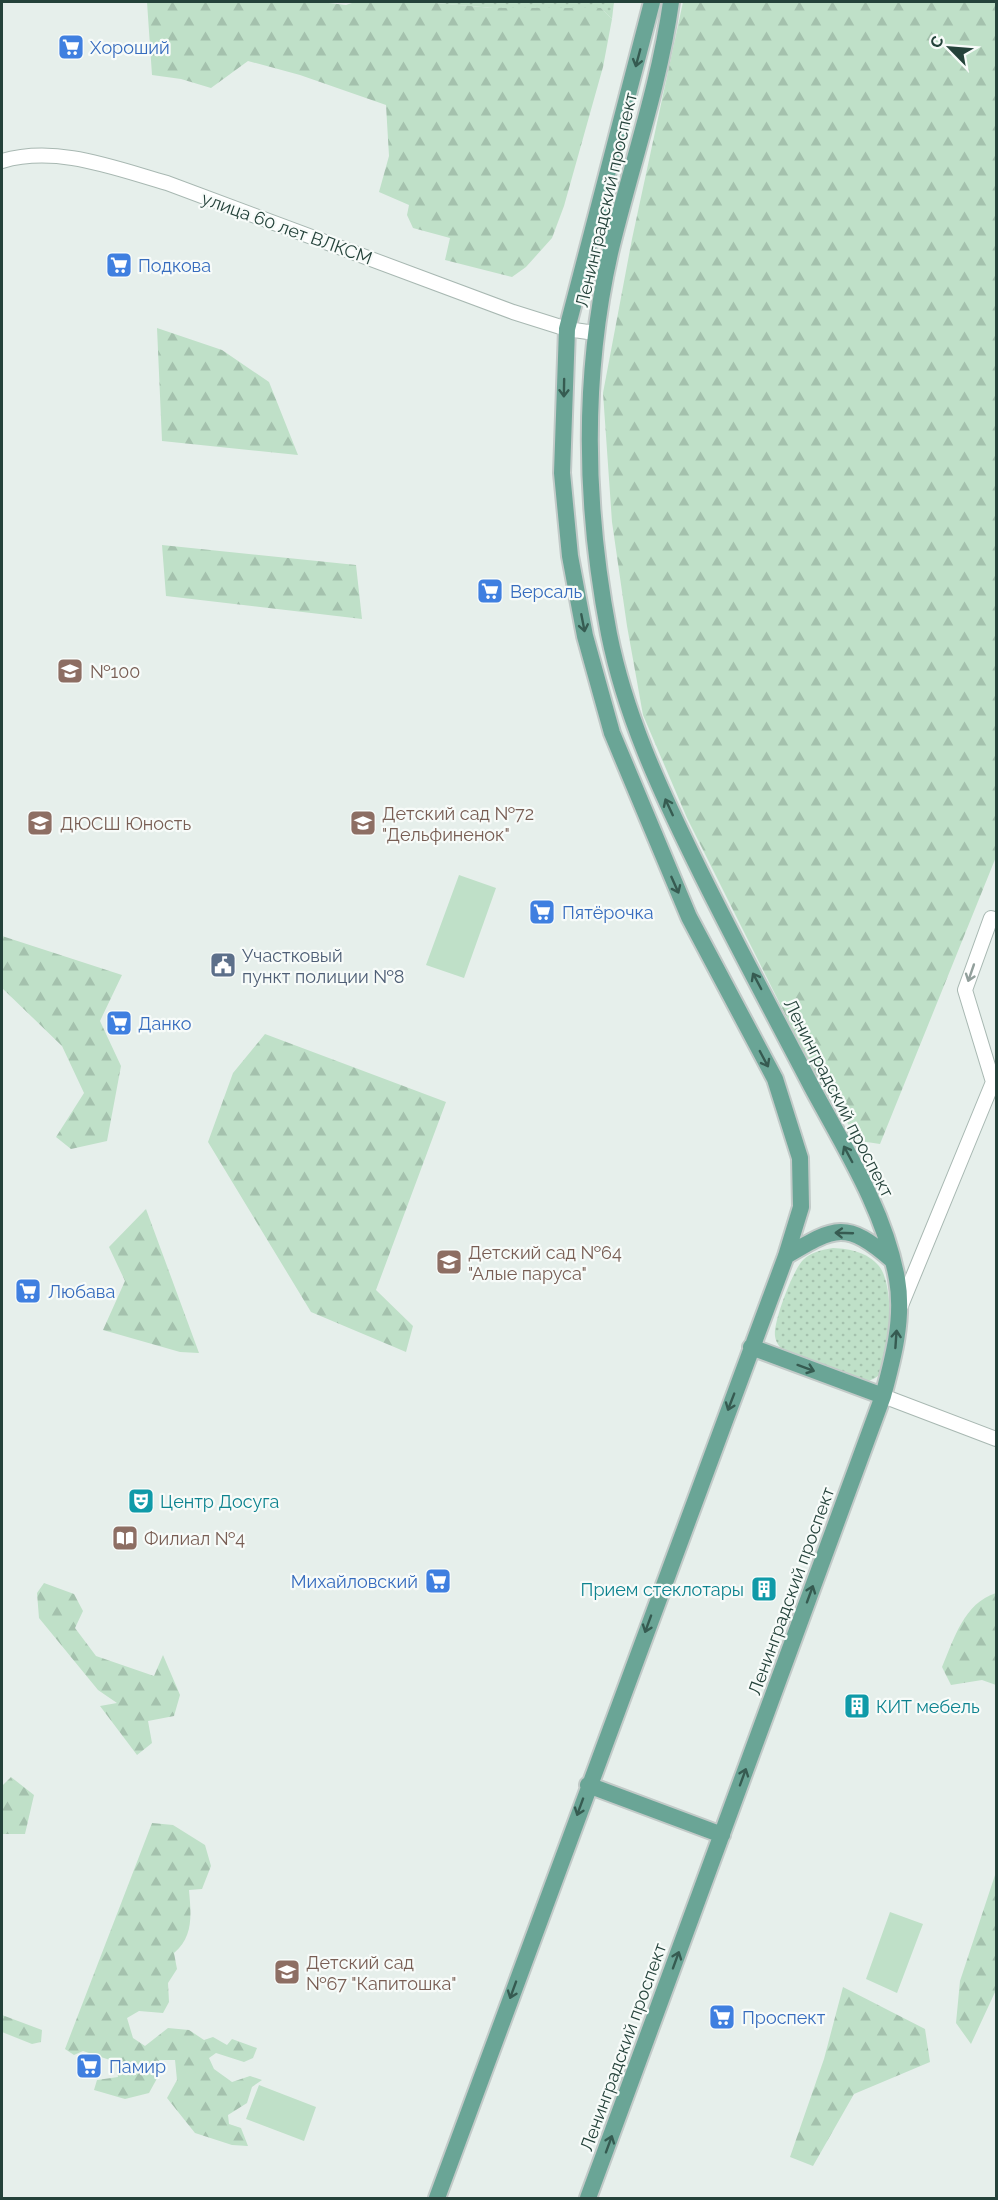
<svg xmlns="http://www.w3.org/2000/svg" width="998" height="2200" font-family="Raleway,sans-serif">
<defs>
<pattern id="grass-dots" width="8" height="8" patternUnits="userSpaceOnUse" patternTransform="scale(1.5)"><rect width="8" height="8" fill="#bfe0c8"/><path d="M2 2h.1M6 6h.1" fill="none" stroke="#a4c1ad" stroke-width="1.8" stroke-linecap="round"/></pattern>
<pattern id="forest-firs" width="22" height="20" patternUnits="userSpaceOnUse" patternTransform="scale(1.5)"><rect width="22" height="20" fill="#bfe0c8"/><path d="M5 1l3.5 6h-7zM16 11l3.5 6h-7z" fill="#a4c1ad"/></pattern>
</defs>
<rect width="100%" height="100%" fill="#e6efeb"/>
<path fill="url(#grass-dots)" d="M424 2H614L612 19 601 8H493Z
M833 1248C851 1249 867 1252 879 1266 894 1284 892 1352 881 1372 878 1378 871 1380 865 1382L788 1355C782 1350 776 1344 775 1336 773 1322 793 1270 803 1260 811 1252 822 1250 833 1248Z"/>
<path fill="url(#forest-firs)" d="M147 2H320L346 5 355 2H424L493 8H601L612 19 603 67 564 206 552 238 526 267 512 277 445 260 450 238 413 228 407 215 409 205 379 192 389 156 386 105 300 75 248 61 211 88 181 79 152 75Z
M683 2H996V857L880 1144 860 1141 820 1084 687 818 643 715 627 626 612 522 603 393 632 239Z
M157 328 222 350 269 382 298 455 162 441Z
M162 545 356 565 362 619 166 596Z
M2 936 122 975 100 1021 121 1066 107 1141 71 1149 56 1137 84 1093 62 1046 2 988Z
M265 1034 446 1102 376 1290 413 1326 406 1352 311 1312 208 1142 233 1073Z
M146 1209 199 1353 180 1352 103 1330 125 1281 109 1247Z
M44 1583 74 1594 83 1611 75 1628 96 1656 154 1676 163 1655 180 1695 174 1716 148 1721 152 1743 137 1755 100 1706 117 1703 98 1690 39 1618 37 1593Z
M996 1593V1685L982 1680 951 1685 942 1667C954 1639 964 1603 996 1593Z
M11 1777 34 1795 25 1834H2V1786Z
M152 1823 173 1825 205 1845 211 1866 202 1889 189 1890C191 1914 194 1936 174 1953L177 1969 168 1983 169 2002 163 2013 139 2011 127 2018 133 2038 145 2046 168 2028 189 2030 204 2040 213 2037 227 2045 232 2039 257 2048 253 2058 244 2062 216 2053 209 2058 214 2069 232 2082 250 2076 262 2080 252 2087 247 2103 228 2115 229 2124 241 2128 248 2146 232 2145 195 2133 167 2098 177 2080 175 2060H159L160 2073 149 2093 125 2099 94 2090 97 2080 118 2077 116 2062 83 2051 74 2055 65 2049Z
M996 1872V1990L971 2044 956 2023 960 1981Z
M843 1987 925 2029 930 2062 854 2094 813 2166 790 2157 824 2059Z
M2 2015 42 2030 41 2042 32 2044 2 2032Z"/>
<path fill="#bfe0c8" d="M459 875 496 888 464 978 426 965Z
M890 1912 923 1924 897 1993 866 1979Z
M259 2085 316 2107 304 2141 246 2119Z"/>
<g fill="none" stroke-linecap="round" stroke-linejoin="round">
<defs>
<path id="minor" d="M2 161C57 145 114 168 167 183L513 312 567 329 595 333
M996 920 991 918 965 990 993 1082 996 1073
M900 1308 993 1082
M883 1396 996 1439"/>
<path id="major" d="M786 1256C835 1227 846 1220 892 1260
M751 1347 883 1396
M588 1785 722 1835
M437 2198 786 1256 801 1207 800 1158 775 1079 689 917 612 733 585 636 570 556 562 473 567 329 652 2
M588 2198 883 1396C893 1359 904 1318 897 1279 885 1212 846 1150 814 1091 774 1014 733 939 695 861 659 788 625 714 609 634 585 509 582 378 610 253 630 169 659 87 671 2"/>
</defs>
<use href="#minor" stroke="#a8b8b2" stroke-width="16"/>
<use href="#major" stroke="#c2cac8" stroke-width="20"/>
<use href="#minor" stroke="#fff" stroke-width="14"/>
<use href="#major" stroke="#6aa596" stroke-width="16"/>
</g>
<defs><path id="oneway-shaft" d="M-6 0H5M1.5-3L5.5 0L1.5 3" fill="none" stroke-width="1.6" stroke-linecap="round" stroke-linejoin="round" transform="scale(1.5)"/></defs>
<g stroke="#365b51">
<use href="#oneway-shaft" transform="translate(638 58) rotate(105)"/>
<use href="#oneway-shaft" transform="translate(564 388) rotate(91)"/>
<use href="#oneway-shaft" transform="translate(583 623) rotate(79)"/>
<use href="#oneway-shaft" transform="translate(669 807) rotate(-115)"/>
<use href="#oneway-shaft" transform="translate(675 885) rotate(66)"/>
<use href="#oneway-shaft" transform="translate(757 981) rotate(-118)"/>
<use href="#oneway-shaft" transform="translate(764 1059) rotate(62)"/>
<use href="#oneway-shaft" transform="translate(848 1154) rotate(-118)"/>
<use href="#oneway-shaft" transform="translate(844 1233) rotate(-178)"/>
<use href="#oneway-shaft" transform="translate(896 1339) rotate(-86)"/>
<use href="#oneway-shaft" transform="translate(806 1368) rotate(20)"/>
<use href="#oneway-shaft" transform="translate(731 1402) rotate(111)"/>
<use href="#oneway-shaft" transform="translate(810 1594) rotate(-70)"/>
<use href="#oneway-shaft" transform="translate(648 1624) rotate(110)"/>
<use href="#oneway-shaft" transform="translate(743 1777) rotate(-70)"/>
<use href="#oneway-shaft" transform="translate(580 1807) rotate(110)"/>
<use href="#oneway-shaft" transform="translate(676 1960) rotate(-70)"/>
<use href="#oneway-shaft" transform="translate(513 1990) rotate(110)"/>
<use href="#oneway-shaft" transform="translate(609 2144) rotate(-70)"/>
</g>
<use stroke="#92a09c" href="#oneway-shaft" transform="translate(971 973) rotate(109)"/>
<defs>
<symbol id="supermarket-square" viewBox="-11 -11 22 22"><rect x="-9" y="-9" width="18" height="18" rx="4" fill="#3f7fe0" stroke="#f7fbf9"/><path d="M-6-5.5h2.5l.6 2H6L4.5 2H-2.5L-4.4-4H-6ZM-1.5 3.2a1.3 1.3 0 1 0 .1 0ZM3 3.2a1.3 1.3 0 1 0 .1 0Z" fill="#fff"/></symbol>
<symbol id="school-square" viewBox="-11 -11 22 22"><rect x="-9" y="-9" width="18" height="18" rx="4" fill="#8d6e63" stroke="#f7fbf9"/><path d="M0-5L7-2L0 1L-7-2ZM-4 1L0 2.5L4 1V4Q0 6-4 4Z" fill="#fff"/></symbol>
<symbol id="civic-square" viewBox="-11 -11 22 22"><rect x="-9" y="-9" width="18" height="18" rx="4" fill="#5c6f8a" stroke="#f7fbf9"/><path d="M-.6-6.5H3V-4.5H.6V-3L4-1V1h2V6H-6V1h2V-1L-.6-3ZM-1.2 2.5V6h2.4V2.5Z" fill="#fff"/></symbol>
<symbol id="theatre-square" viewBox="-11 -11 22 22"><rect x="-9" y="-9" width="18" height="18" rx="4" fill="#0f9aa8" stroke="#f7fbf9"/><path d="M-5-5.5Q0-4 5-5.5V0Q5 5 0 6Q-5 5-5 0ZM-3.3-2.5H-1v1.5H-3.3ZM1-2.5H3.3v1.5H1ZM-2.8 1Q0 5.5 2.8 1Z" fill="#fff"/></symbol>
<symbol id="library-square" viewBox="-11 -11 22 22"><rect x="-9" y="-9" width="18" height="18" rx="4" fill="#8d6e63" stroke="#f7fbf9"/><path d="M-6-4Q-3-5.5-.7-3.5V5Q-3 3-6 4ZM6-4Q3-5.5 .7-3.5V5Q3 3 6 4Z" fill="#fff"/></symbol>
<symbol id="building-square" viewBox="-11 -11 22 22"><rect x="-9" y="-9" width="18" height="18" rx="4" fill="#0f9aa8" stroke="#f7fbf9"/><path d="M-4-6H4V6H1V3H-1V6H-4ZM-2.5-4.3h1.7v1.8h-1.7ZM.8-4.3h1.7v1.8H.8ZM-2.5-1h1.7V.8h-1.7ZM.8-1h1.7V.8H.8Z" fill="#fff"/></symbol>
</defs>
<g fill-rule="evenodd">
<use href="#supermarket-square" x="56" y="32" width="30" height="30"/>
<use href="#supermarket-square" x="104" y="250" width="30" height="30"/>
<use href="#supermarket-square" x="475" y="576" width="30" height="30"/>
<use href="#school-square" x="55" y="656" width="30" height="30"/>
<use href="#school-square" x="25" y="808" width="30" height="30"/>
<use href="#school-square" x="348" y="808" width="30" height="30"/>
<use href="#supermarket-square" x="527" y="897" width="30" height="30"/>
<use href="#civic-square" x="208" y="950" width="30" height="30"/>
<use href="#supermarket-square" x="104" y="1008" width="30" height="30"/>
<use href="#school-square" x="434" y="1247" width="30" height="30"/>
<use href="#supermarket-square" x="13" y="1276" width="30" height="30"/>
<use href="#theatre-square" x="126" y="1486" width="30" height="30"/>
<use href="#library-square" x="110" y="1523" width="30" height="30"/>
<use href="#supermarket-square" x="423" y="1566" width="30" height="30"/>
<use href="#building-square" x="749" y="1574" width="30" height="30"/>
<use href="#building-square" x="842" y="1691" width="30" height="30"/>
<use href="#school-square" x="272" y="1957" width="30" height="30"/>
<use href="#supermarket-square" x="707" y="2002" width="30" height="30"/>
<use href="#supermarket-square" x="74" y="2051" width="30" height="30"/>
</g>
<g text-anchor="middle" dominant-baseline="central" stroke-width="4.5" stroke-linejoin="round" paint-order="stroke">
<g font-size="18" fill="#366cbe" stroke="#f7fbf9" text-anchor="start">
<text x="90" y="47">Хороший</text>
<text x="138" y="265">Подкова</text>
<text x="510" y="591">Версаль</text>
<text x="562" y="912">Пятёрочка</text>
<text x="138" y="1023">Данко</text>
<text x="48" y="1291">Любава</text>
<text x="418" y="1581" text-anchor="end">Михайловский</text>
<text x="742" y="2017">Проспект</text>
<text x="109" y="2066">Памир</text>
</g>
<g font-size="18" fill="#24423a" stroke="#f7fbf9">
<text transform="translate(606 200) rotate(-77)">Ленинградский проспект</text>
<text transform="translate(287 228) rotate(20)">улица 60 лет ВЛКСМ</text>
<text transform="translate(839 1098) rotate(63)">Ленинградский проспект</text>
<text transform="translate(791 1591) rotate(-70)">Ленинградский проспект</text>
<text transform="translate(623 2047) rotate(-70)">Ленинградский проспект</text>
</g>
<g font-size="18" fill="#785e54" stroke="#f7fbf9" text-anchor="start">
<text x="90" y="671">№100</text>
<text x="382" y="813">Детский сад №72<tspan x="382" dy="21">"Дельфиненок"</tspan></text>
<text x="60" y="823">ДЮСШ Юность</text>
<text x="468" y="1252">Детский сад №64<tspan x="468" dy="21">"Алые паруса"</tspan></text>
<text x="144" y="1538">Филиал №4</text>
<text x="306" y="1962">Детский сад<tspan x="306" dy="21">№67 "Капитошка"</tspan></text>
</g>
<g font-size="18" fill="#4e5e75" stroke="#f7fbf9" text-anchor="start">
<text x="242" y="955">Участковый<tspan x="242" dy="21">пункт полиции №8</tspan></text>
</g>
<g font-size="18" fill="#0d838f" stroke="#f7fbf9" text-anchor="start">
<text x="160" y="1501">Центр Досуга</text>
<text x="744" y="1589" text-anchor="end">Прием стеклотары</text>
<text x="876" y="1706">КИТ мебель</text>
</g>
</g>
<rect width="998" height="2200" fill="none" stroke="#24423a" stroke-width="6"/>
<g transform="translate(950 48) rotate(295)" stroke="#f7fbf9" stroke-width="4.5" paint-order="stroke">
<path d="M0-4.5L10 22L0 15L-10 22Z" fill="#24423a"/>
<text y="-9" font-size="16" font-weight="bold" text-anchor="middle" fill="#24423a">С</text>
</g>
</svg>
